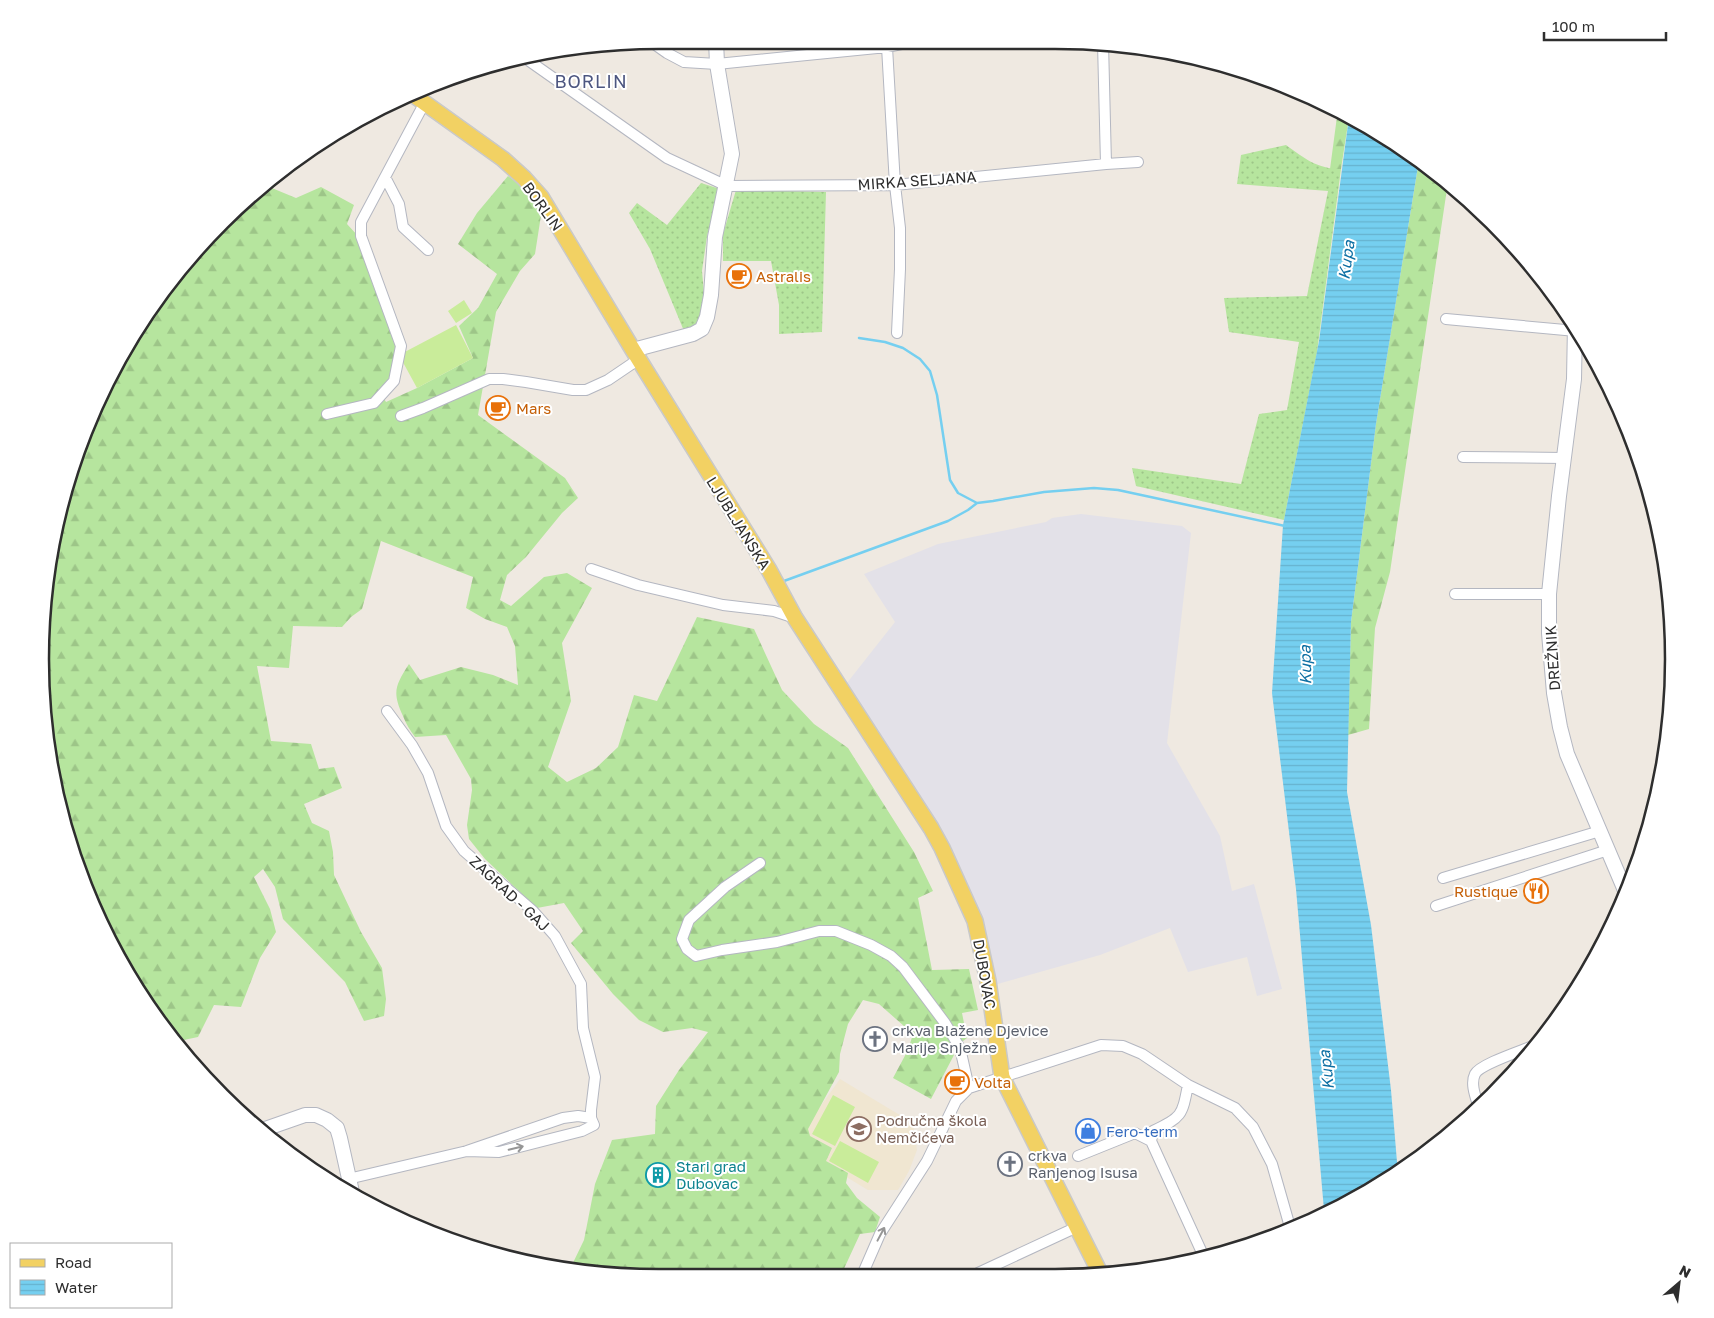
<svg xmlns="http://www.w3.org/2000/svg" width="1714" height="1318" font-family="'Golos Text',sans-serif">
<defs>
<pattern id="grass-dots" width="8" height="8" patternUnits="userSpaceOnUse" patternTransform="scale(1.25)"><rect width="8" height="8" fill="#b6e59e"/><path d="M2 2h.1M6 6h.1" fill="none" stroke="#9dc588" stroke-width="1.8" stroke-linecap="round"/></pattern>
<pattern id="forest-firs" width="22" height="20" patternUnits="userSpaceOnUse" patternTransform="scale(1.25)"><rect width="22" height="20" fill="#b6e59e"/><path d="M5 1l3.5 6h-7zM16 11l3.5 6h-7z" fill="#9dc588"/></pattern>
<pattern id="water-rules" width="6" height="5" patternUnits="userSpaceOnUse" patternTransform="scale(1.25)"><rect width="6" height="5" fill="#75cff0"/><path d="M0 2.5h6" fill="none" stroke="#66b2ce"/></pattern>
</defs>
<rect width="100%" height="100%" fill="#efe9e1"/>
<path fill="#e3e1e8" d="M1081 514 1182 526 1191 533 1167 743 1220 836 1232 891 1254 884 1282 989 1257 996 1247 957 1188 972 1170 928 1100 955 994 985 981 921 843 688 895 622 864 574 938 544 1046 522 1052 518Z"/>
<path fill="#f0e6d1" d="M840 1079 913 1123 917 1150 909 1171 898 1190H868L810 1155 800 1135Z"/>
<path fill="url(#grass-dots)" d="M1286 145C1304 158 1317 169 1341 169L1317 352 1284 520 1136 486 1132 468 1241 484 1259 414 1287 410 1299 342 1229 332 1224 298 1307 296 1328 191 1237 184 1241 155Z
M701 183 720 189 707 236 702 271 704 293 703 314 696 327 684 331 650 249 629 213 637 203 667 225Z
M736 190 826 192 822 332 779 334V305L771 261H723V234Z"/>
<path fill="url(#forest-firs)" d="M1338 109 1349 117 1341 169H1330Z
M1419 160 1432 168 1448 182 1390 572 1375 628 1369 729 1348 735 1351 622 1376 424Z
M508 176 523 187 542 209 535 254 520 271 496 312 478 415 565 478 578 498 562 513 526 557 507 575 500 600 511 606 544 577 567 573 592 588 562 643 571 701 548 767 567 782 596 768 618 747 634 695 657 701 697 617 754 629 782 690 814 724 848 748 914 852 933 891 918 898 932 970 969 969 978 1010 962 1013 967 1038 950 1051 954 1055 931 1099 893 1078 908 1050 913 1034 879 1004 863 1000 848 1024 840 1054 839 1072 808 1129 810 1136 832 1148 826 1161 848 1173 846 1183 857 1198 880 1217 875 1232 860 1234 842 1273H578L571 1271V1267L584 1240 595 1184 612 1140 655 1134 656 1106 679 1070 708 1032 692 1028 663 1032 639 1020 613 994 571 943 583 931 564 903 537 908 485 859 469 839 467 825 472 790 471 779 446 735 415 737C410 730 406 724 403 716 392 692 395 686 409 664L420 680 461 667 493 675 518 685 515 646 507 627 485 619 466 608 473 577 381 541 362 609 351 617 342 627 293 626 289 668 257 666 271 741 311 744 319 769 334 767 342 788 304 804 312 823 329 831 333 852 334 875 361 932 382 968 386 999 384 1016 364 1021 345 982 283 919 275 887 263 869 254 877 270 909 276 932 260 958 241 1007 214 1005 198 1037 179 1041 177 1043 144 1003 73 858 52 779 40 659 61 499 123 350 221 222 267 186 296 198 321 187 354 205 347 224 358 236 373 285 385 303 398 347 394 379 382 395 386 402 417 388 473 358 459 326 478 308 497 274 458 244 477 213Z"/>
<path fill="#c9ec9a" d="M464 300 472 313 456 323 448 311Z
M456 325 473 358 417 388 399 355Z
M833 1095 855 1107 835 1146 812 1134Z
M840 1141 879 1162 868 1183 829 1161Z"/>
<path fill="url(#water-rules)" d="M1349 117 1419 160 1376 424 1351 622 1347 792 1371 925 1391 1090 1398 1174 1324 1210 1296 889 1272 693 1283 525 1319 341Z"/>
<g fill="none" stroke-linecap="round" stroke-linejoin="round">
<path stroke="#75cff0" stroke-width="2.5" d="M859 338 885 342 903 348 920 359 930 371 937 395 950 480 958 493 977 503 993 501 1044 492 1094 488 1118 490 1285 526
M784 581 948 521 968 510 977 503"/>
<defs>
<path id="street" d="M650 41 667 53 684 62 717 64 887 47 916 41
M887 47 895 185 900 228V269L897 333
M813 53V40
M525 58 667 158 727 186 895 185 1106 164 1103 43
M425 102 385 177 399 204 403 227 428 250
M1106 164 1138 162
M1446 319 1576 331
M327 414 374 403 394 381 401 346 361 236V222L385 177
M401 416 423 408 489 379H503L526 382 573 390H586L608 380 639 359
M1463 457 1564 458
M591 569 638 585 723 605 774 611 795 618
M1455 594H1549
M387 711 412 745 428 773 446 826 464 851 533 911 555 936 581 984 583 1028 595 1077 591 1110V1118L594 1125 582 1131 499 1152 467 1151
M760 863 725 887 689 920 682 939 687 949 696 956 722 950 777 942 819 931H836L871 945 891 956 903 967 945 1023 960 1048 969 1088
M1443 878 1600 831
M1436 906 1608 850
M1188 1085C1182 1116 1182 1117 1153 1131L1151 1141 1204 1257
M1479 1108C1476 1098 1470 1084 1475 1074 1480 1064 1524 1050 1535 1045
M1078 1156 1135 1133 1151 1141
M348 1179 467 1151 563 1118 578 1116 591 1118
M863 1273 880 1234 927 1161 956 1101 969 1088 1101 1045 1123 1046 1142 1054 1188 1085 1235 1108 1253 1127 1272 1164 1290 1227
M978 1273 1077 1227"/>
<path id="secondary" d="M1575 325 1574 379 1559 496 1549 594V633L1554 693 1560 727 1567 754 1627 895
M633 350 693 334 702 329 707 317 711 295 715 237 732 154 717 64 716 40
M262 1130 305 1115H316L327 1120 337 1128 340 1138 352 1192"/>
<path id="primary" d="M415 96 503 159 524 178 541 197 633 350 769 570 795 618 931 828 942 848 975 921 988 981 1002 1077 1100 1273"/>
</defs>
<use href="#street" stroke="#b4b7c1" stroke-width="12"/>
<use href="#secondary" stroke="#b4b7c1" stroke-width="16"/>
<use href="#primary" stroke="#c9c9c9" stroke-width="18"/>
<use href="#street" stroke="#fff" stroke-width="10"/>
<use href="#secondary" stroke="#fff" stroke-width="14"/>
<use href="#primary" stroke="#f2d163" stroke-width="15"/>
</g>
<defs><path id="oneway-shaft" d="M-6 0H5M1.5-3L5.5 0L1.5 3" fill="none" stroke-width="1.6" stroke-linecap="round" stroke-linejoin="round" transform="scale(1.25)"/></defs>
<g stroke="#969696">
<use href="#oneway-shaft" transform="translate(516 1148) rotate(-13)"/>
<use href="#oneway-shaft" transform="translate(881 1234) rotate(-62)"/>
</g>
<defs>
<symbol id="cafe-ring" viewBox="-11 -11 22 22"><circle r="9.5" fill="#fff" stroke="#e8710a" stroke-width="1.5"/><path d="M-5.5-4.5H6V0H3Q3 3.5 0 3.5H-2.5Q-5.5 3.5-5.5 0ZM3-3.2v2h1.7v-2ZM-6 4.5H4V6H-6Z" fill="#e8710a"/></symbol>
<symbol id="restaurant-ring" viewBox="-11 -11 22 22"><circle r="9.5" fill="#fff" stroke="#e8710a" stroke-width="1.5"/><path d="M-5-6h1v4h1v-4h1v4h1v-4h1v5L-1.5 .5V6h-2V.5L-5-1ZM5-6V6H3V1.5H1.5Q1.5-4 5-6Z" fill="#e8710a"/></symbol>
<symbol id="church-ring" viewBox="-11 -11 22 22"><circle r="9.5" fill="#fff" stroke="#6b7280" stroke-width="1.5"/><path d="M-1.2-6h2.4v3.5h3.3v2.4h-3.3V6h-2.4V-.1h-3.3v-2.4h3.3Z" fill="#6b7280"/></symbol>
<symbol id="school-ring" viewBox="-11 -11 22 22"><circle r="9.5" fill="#fff" stroke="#8d6e63" stroke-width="1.5"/><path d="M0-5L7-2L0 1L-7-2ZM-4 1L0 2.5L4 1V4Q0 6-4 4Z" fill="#8d6e63"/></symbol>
<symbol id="shop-ring" viewBox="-11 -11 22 22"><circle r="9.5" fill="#fff" stroke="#3f7fe0" stroke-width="1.5"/><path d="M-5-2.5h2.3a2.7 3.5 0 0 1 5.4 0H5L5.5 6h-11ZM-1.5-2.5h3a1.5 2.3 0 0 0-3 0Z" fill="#3f7fe0"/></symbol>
<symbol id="building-ring" viewBox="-11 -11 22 22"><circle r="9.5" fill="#fff" stroke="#0f9aa8" stroke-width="1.5"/><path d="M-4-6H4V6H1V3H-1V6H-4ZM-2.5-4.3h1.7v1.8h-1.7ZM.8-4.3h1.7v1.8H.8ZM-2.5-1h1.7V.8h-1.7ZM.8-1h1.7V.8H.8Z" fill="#0f9aa8"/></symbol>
</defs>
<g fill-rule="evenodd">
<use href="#cafe-ring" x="725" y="262" width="28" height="28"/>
<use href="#cafe-ring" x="484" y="394" width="28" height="28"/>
<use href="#restaurant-ring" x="1522" y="877" width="28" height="28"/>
<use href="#church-ring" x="861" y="1025" width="28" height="28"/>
<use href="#cafe-ring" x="943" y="1068" width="28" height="28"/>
<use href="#school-ring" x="845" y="1115" width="28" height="28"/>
<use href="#shop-ring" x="1074" y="1117" width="28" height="28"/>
<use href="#church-ring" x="996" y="1150" width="28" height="28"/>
<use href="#building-ring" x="644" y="1161" width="28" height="28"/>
</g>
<g text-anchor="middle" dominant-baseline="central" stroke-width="4" stroke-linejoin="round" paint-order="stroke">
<g font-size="15" fill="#2e2e2e" stroke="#fff">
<text transform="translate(917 180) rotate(-4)">MIRKA SELJANA</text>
<text transform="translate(543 206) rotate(54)">BORLIN</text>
<text transform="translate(739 523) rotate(58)">LJUBLJANSKA</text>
<text transform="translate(1552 658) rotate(-94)">DREŽNIK</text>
<text transform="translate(510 893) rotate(43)">ZAGRAD - GAJ</text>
<text transform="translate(985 974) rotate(80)">DUBOVAC</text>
</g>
<g font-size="15" fill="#c56008" stroke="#fff" text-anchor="start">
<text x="756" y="276">Astralis</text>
<text x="516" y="408">Mars</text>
<text x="1518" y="891" text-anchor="end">Rustique</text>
<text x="974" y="1082">Volta</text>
</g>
<g font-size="15" fill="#5b616d" stroke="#fff" text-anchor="start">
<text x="892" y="1030">crkva Blažene Djevice<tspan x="892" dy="17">Marije Snježne</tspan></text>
<text x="1028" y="1155">crkva<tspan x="1028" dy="17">Ranjenog Isusa</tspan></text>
</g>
<g font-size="15" fill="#785e54" stroke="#fff" text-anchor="start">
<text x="876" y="1120">Područna škola<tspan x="876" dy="17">Nemčićeva</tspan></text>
</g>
<g font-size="15" fill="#366cbe" stroke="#fff" text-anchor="start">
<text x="1106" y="1131">Fero-term</text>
</g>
<g font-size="15" fill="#0d838f" stroke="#fff" text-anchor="start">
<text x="676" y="1166">Stari grad<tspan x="676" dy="17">Dubovac</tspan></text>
</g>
<g font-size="16" font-style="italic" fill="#0d6fa3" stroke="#fff">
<text transform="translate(1346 260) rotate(-82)">Kupa</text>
<text transform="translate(1305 665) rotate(-91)">Kupa</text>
<text transform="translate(1326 1070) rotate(-96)">Kupa</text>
</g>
<g font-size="18" letter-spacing="1" fill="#4d5680" stroke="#fff">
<text x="591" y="81">BORLIN</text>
</g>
</g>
<path d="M0 0H1714V1318H0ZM659 49H1055A610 610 0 0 1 1665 659V659A610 610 0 0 1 1055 1269H659A610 610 0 0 1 49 659V659A610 610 0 0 1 659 49Z" fill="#fff" fill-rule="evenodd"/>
<path fill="none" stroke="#2e2e2e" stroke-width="2.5" d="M659 49H1055A610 610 0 0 1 1665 659V659A610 610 0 0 1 1055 1269H659A610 610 0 0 1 49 659V659A610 610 0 0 1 659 49Z"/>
<rect x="10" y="1243" width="162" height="65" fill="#ffffff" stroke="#ababab"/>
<rect x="20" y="1259" width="25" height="8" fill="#f2d163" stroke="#ababab"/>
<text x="55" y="1268" font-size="15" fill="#2e2e2e">Road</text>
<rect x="20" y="1280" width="25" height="15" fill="url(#water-rules)" stroke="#ababab"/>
<text x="55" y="1293" font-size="15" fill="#2e2e2e">Water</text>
<g transform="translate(1679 1283) rotate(28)" stroke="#ffffff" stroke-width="4" paint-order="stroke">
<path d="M0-4L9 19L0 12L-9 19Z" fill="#2e2e2e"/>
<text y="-8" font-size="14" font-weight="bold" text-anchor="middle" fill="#2e2e2e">N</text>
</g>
<path d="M1544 32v8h122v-8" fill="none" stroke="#2e2e2e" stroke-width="2.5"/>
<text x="1552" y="32" font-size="15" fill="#2e2e2e" stroke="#ffffff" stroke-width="4" paint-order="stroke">100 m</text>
</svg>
